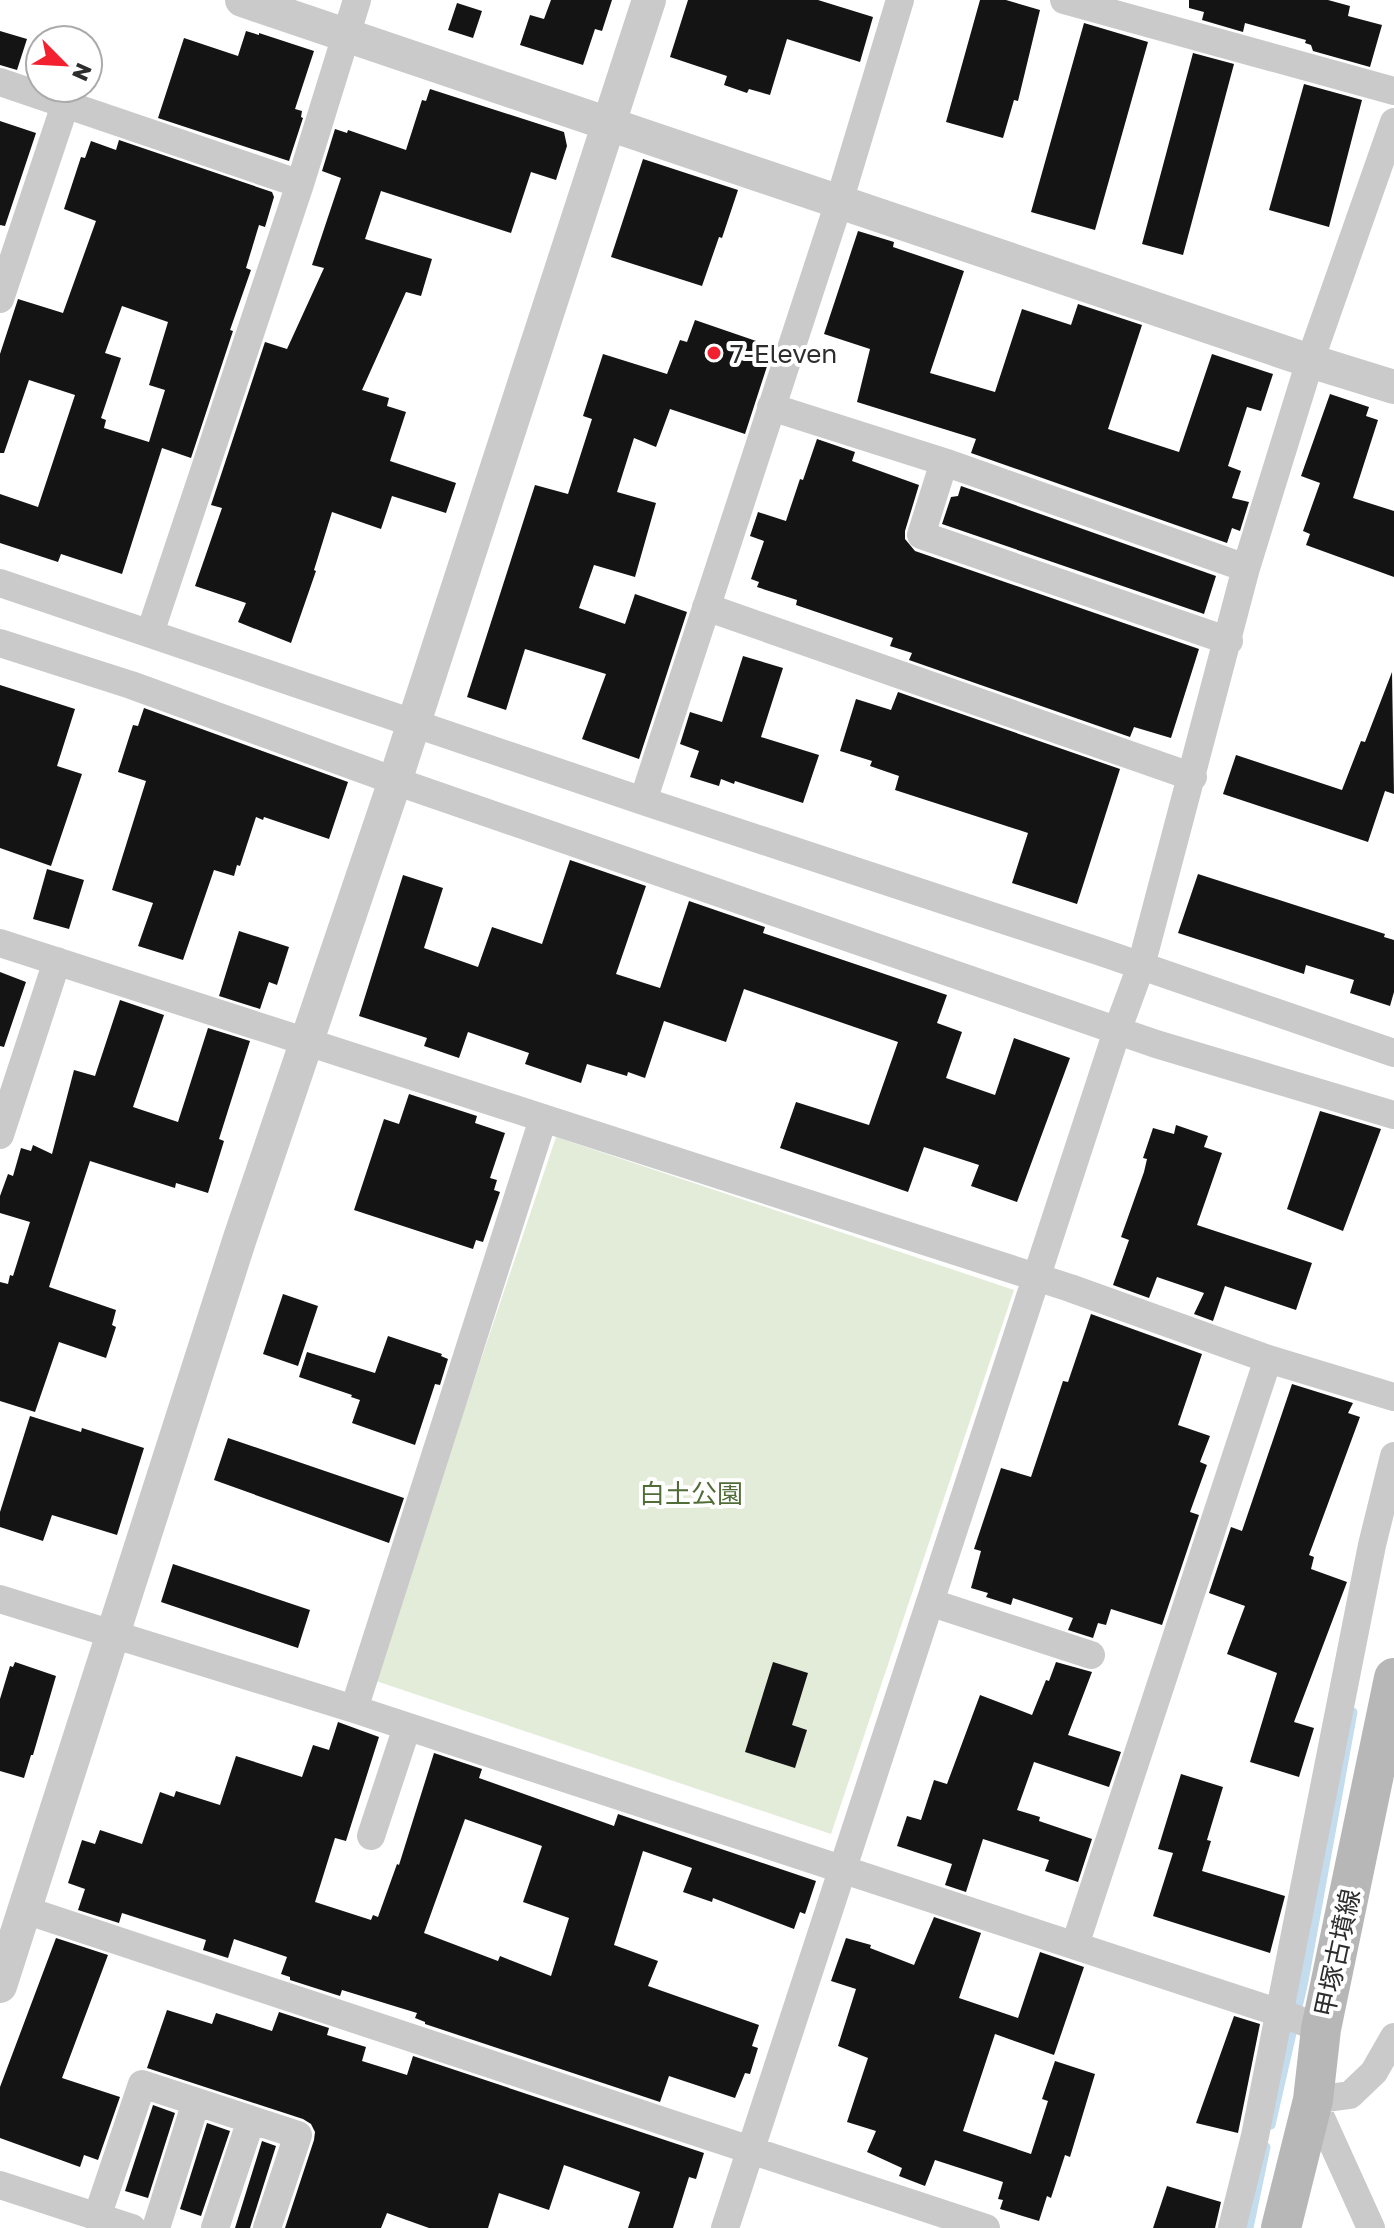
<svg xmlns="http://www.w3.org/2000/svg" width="1394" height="2228" font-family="'Golos Text','Noto Sans JP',sans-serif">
<rect width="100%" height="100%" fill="#fff"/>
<path fill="#e3ecd9" d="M556 1137 1014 1290 831 1834 373 1680Z"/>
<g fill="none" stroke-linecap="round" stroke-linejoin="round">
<path stroke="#c3ddee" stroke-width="9" d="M1271 2125 1304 1981 1353 1712
M1249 2228 1266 2147"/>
</g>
<path fill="#141414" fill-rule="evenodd" d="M551 0H612L602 31 595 29 583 65 520 45 530 15 544 19Z
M688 0H818L873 17 860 62 787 39 770 95 749 89 747 93 724 85 727 76 670 57Z
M980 0H1006L1040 10 1018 101 1014 100 1003 138 946 122Z
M1189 0H1328L1350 6 1348 16 1382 25 1370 67 1313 51 1311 45 1305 43 1306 40 1245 23 1243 32 1202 20 1204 12 1189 8Z
M457 3 482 11 473 38 448 30Z
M1084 23 1148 42 1095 230 1031 212Z
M0 31 27 39 17 70 0 65Z
M246 31 259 35V33L314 51 295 109 302 111 301 117 303 118 289 161 158 118 184 38 238 56Z
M1193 53 1234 64 1183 255 1142 244Z
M1304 84 1362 100 1329 227 1269 210Z
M430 89 564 132 567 146 556 180 531 172 511 233 381 191 365 239 432 259 421 296 406 292 362 390 389 398 387 406 406 412 390 461 456 483 446 513 392 496 381 529 332 512 314 570 316 571 291 643 238 622 246 603 195 586 222 508 211 505 265 342 287 349 324 268 312 265 341 178 322 171 335 129 347 133 348 130 406 150 422 100 426 101Z
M0 121 36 133 5 226 0 225Z
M119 140 272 192 274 197 265 227 259 225 246 268 251 270 230 330 233 331 191 458 162 448 122 574 61 554 58 562 0 543V494L38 507 75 395 29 380 4 453H0V354L18 299 63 313 96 221 64 209 81 157 85 158 91 141 116 150ZM122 306 168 322 149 385 165 390 149 442 104 428 106 420 101 418 121 358 105 353Z
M643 159 738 190 722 238 719 237 702 286 611 257Z
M858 231 894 242 893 247 964 271 930 373 995 392 1022 309 1071 325 1078 304 1142 325 1108 429 1179 452 1212 354 1273 374 1261 411 1247 407 1228 466 1241 471 1232 498 1249 502 1240 531 1232 528 1227 543 971 453 976 439 857 402 870 349 824 334Z
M695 320 759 342 758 347 772 351 745 434 670 409 656 447 634 438 617 492 656 503 635 577 594 565 579 608 625 624 635 594 687 612 639 759 582 739 606 674 525 649 506 710 467 697 535 485 568 494 592 419 583 416 603 354 667 374 680 340 687 342Z
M1330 394 1369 407 1366 416 1378 420 1353 498 1394 511V577L1306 545 1310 534 1303 531 1320 483 1301 476Z
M817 439 855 452 852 461 919 485 905 531V539L915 551 1199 649 1171 738 1134 727 1130 737 909 660 912 653 890 646 893 638 796 605 797 600 757 587 759 582 751 579 764 541 750 536 758 512 786 521 800 479 803 480Z
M961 486 1216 576 1204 614 942 524 951 497 958 496Z
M743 656 783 668 761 737 819 755 803 803 735 781 734 784 721 779 719 786 690 777 699 751 680 744 690 712 722 722Z
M1392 672 1394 794 1385 791 1368 842 1223 794 1236 755 1342 790 1361 741 1365 742Z
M0 685 75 709 57 766 82 774 51 866 0 848Z
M898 692 1120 769 1077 904 1012 883 1028 833 895 790 899 776 870 766 872 761 840 751 856 699 891 710Z
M144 708 348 782 329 839 264 817 263 820 256 817 240 866 237 865 234 876 214 870 183 960 138 946 153 903 112 890 146 781 118 772 133 725 138 726Z
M570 860 646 886 616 974 660 988 689 901 765 927 763 933 947 995 937 1023 962 1032 946 1078 995 1095 1014 1038 1070 1058 1017 1202 971 1186 979 1165 924 1147 908 1192 780 1148 796 1102 869 1125 898 1042 744 989 726 1042 664 1021 645 1078 628 1072 627 1076 587 1064 581 1083 525 1064 529 1053 468 1032 459 1058 424 1046 427 1038 359 1016 403 875 443 888 424 948 478 967 492 927 542 944Z
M47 869 84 880 69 929 33 919Z
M1198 874 1385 934 1384 937 1394 940V992L1390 1006 1350 993 1354 980 1306 965 1304 974 1178 933Z
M239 931 289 947 277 985 269 982 260 1009 219 996Z
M0 972 26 982 4 1047 0 1046Z
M120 1000 164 1015 133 1107 178 1122 208 1028 250 1041 219 1139 224 1141 208 1193 176 1183 175 1188 90 1161 49 1287 116 1310 112 1325 116 1327 106 1358 59 1342 35 1412 0 1401V1282L8 1284 10 1275 13 1276 30 1222 0 1213V1196L8 1174 13 1176 21 1148 31 1151 33 1145 52 1154 74 1070 95 1076Z
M409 1094 477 1116 475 1123 505 1133 490 1178 497 1180 494 1190 500 1192 483 1242 476 1240 473 1249 354 1210 384 1119 399 1124Z
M1320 1111 1381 1129 1343 1231 1287 1209Z
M1176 1125 1208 1136 1204 1147 1222 1153 1197 1225 1312 1263 1296 1310 1225 1286 1213 1321 1194 1314 1204 1293 1157 1277 1149 1298 1113 1285 1129 1240 1121 1237 1144 1172 1147 1159 1143 1158 1153 1128 1174 1134Z
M283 1294 318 1306 298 1366 263 1354Z
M1091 1314 1202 1354 1178 1425 1210 1436 1200 1462 1207 1465 1190 1512 1199 1515 1162 1625 1111 1609 1106 1625 1098 1623 1093 1638 1068 1630 1073 1618 1013 1598 1011 1605 986 1597 988 1593 971 1588 981 1551 974 1549 1001 1468 1031 1477 1063 1381 1068 1382Z
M388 1336 442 1354 441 1356 448 1359 440 1385 435 1384 415 1445 352 1423 360 1400 351 1397 352 1395 299 1377 307 1352 375 1373Z
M1292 1384 1353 1403 1348 1413 1360 1417 1309 1555 1314 1557 1311 1569 1347 1582 1294 1722 1314 1728 1299 1777 1250 1762 1277 1673 1227 1654 1245 1606 1209 1593 1231 1527 1242 1531Z
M30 1416 81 1432 82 1428 144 1448 117 1535 52 1515 43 1541 0 1527V1512Z
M228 1438 404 1498 389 1543 214 1480Z
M173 1564 310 1610 298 1648 161 1602Z
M15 1662 56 1676 33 1755H31L24 1778 0 1771V1699L10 1666 13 1667Z
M773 1662 808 1673 792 1725 807 1730 795 1768 745 1752Z
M1056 1662 1092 1672 1068 1735 1121 1752 1109 1787 1034 1762 1017 1810 1040 1817 1039 1821 1092 1839 1078 1882 1045 1871 1049 1860 983 1839 966 1892 945 1885 952 1864 897 1846 907 1816 921 1820 934 1780 947 1784 980 1695 1032 1715 1046 1680 1049 1681Z
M338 1722 379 1737 346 1841 335 1838 315 1902 371 1920 373 1915 378 1917 397 1864 399 1865 434 1753 482 1769 479 1778 614 1826 618 1814 816 1881 805 1914 800 1912 794 1929 713 1898 712 1902 683 1892 692 1868 643 1851 614 1945 658 1961 648 1986 759 2025 752 2046 758 2048 750 2074 745 2073 735 2098 669 2076 660 2102 425 2024V2022L415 2018 417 2013 342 1990 340 1996 290 1980V1977L281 1974 287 1957 234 1939 228 1958 203 1950 206 1940 122 1913 119 1923 78 1910 85 1889 68 1883 82 1840 95 1844 100 1830 142 1844 160 1792 174 1797 176 1791 220 1805 236 1756 302 1777 313 1745 329 1750ZM465 1819 542 1846 523 1902 569 1918 551 1976 500 1956 498 1961 424 1933Z
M1181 1774 1223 1787 1207 1840 1211 1841 1202 1871 1285 1896 1270 1953 1153 1916 1173 1853 1158 1849Z
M934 1917 981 1933 959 1998 1018 2018 1040 1952 1084 1967 1054 2055 995 2034 963 2131 1031 2154 1048 2101 1042 2099 1055 2061 1095 2074 1070 2157 1065 2155 1051 2198 1047 2196 1039 2221 1000 2209 1003 2200 998 2199 1003 2182 935 2160 925 2186 899 2176 902 2168 867 2152 876 2131 847 2122 868 2058 838 2046 856 1989 831 1981 846 1938 871 1945 870 1948 914 1965Z
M56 1938 108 1955 62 2078 120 2097 98 2160 84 2155 80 2167 0 2138V2087Z
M167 2010 212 2024 216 2013 272 2031 279 2012 329 2028 327 2035 366 2047 362 2061 407 2075 413 2056 704 2153 696 2179 689 2177 673 2228H628L640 2192 564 2165 549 2210 499 2193 488 2228H429L387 2213 381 2228H285L314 2140 315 2132 311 2124 303 2119 147 2068Z
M1234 2016 1260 2024 1238 2133 1196 2123Z
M153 2105 175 2113 148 2198 125 2191Z
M207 2123 230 2131 201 2216 180 2209Z
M262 2141 276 2146 250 2228H235Z
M1167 2186 1221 2202 1215 2228H1153Z"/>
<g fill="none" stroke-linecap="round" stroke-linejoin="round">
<path stroke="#cacaca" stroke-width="28" d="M1064 0 1394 91
M0 82 300 184
M0 299 65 105
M771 407 944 462 1246 568
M944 462 921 535 1229 641
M0 583 643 801 1101 952 1394 1053
M706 607 1193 777
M150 633 300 184 357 0
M0 643 131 685 395 781 1156 1044 1394 1115
M643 801 839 202 900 0
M0 943 1070 1288 1268 1359 1394 1397
M0 1135 57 961
M0 1599 354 1709 1289 2016 1321 2029
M932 1603 1091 1655
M354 1709 543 1119
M371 1836 407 1727
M25 1910 986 2228
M1075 1945 1268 1359
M0 2185 132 2228
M97 2217 142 2084 298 2135 267 2228
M156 2228 196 2102
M215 2228 251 2120
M725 2228 1117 1031 1141 966 1246 568 1310 361 1394 122
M1232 2228 1255 2136 1372 1545 1394 1456
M1371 2228 1313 2100 1350 2095 1374 2072 1394 2037"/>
<path stroke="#cacaca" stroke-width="34" d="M242 0 1310 361 1394 387
M0 1986 240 1238 395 781 649 0"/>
<path stroke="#b7b7b7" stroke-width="40" d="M1281 2228 1313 2100 1321 2029 1394 1678"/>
</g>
<circle fill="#f32030" stroke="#fff" stroke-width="3" cx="714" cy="353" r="8"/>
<g text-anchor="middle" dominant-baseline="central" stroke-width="8" stroke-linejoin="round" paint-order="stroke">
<g font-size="26" fill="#2d2d2d" stroke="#fff" text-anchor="start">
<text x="730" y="353">7-Eleven</text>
</g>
<g font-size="26" fill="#506c37" stroke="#fff">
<text x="691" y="1493">白土公園</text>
</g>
<g font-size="26" fill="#2d2d2d" stroke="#fff">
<text transform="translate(1337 1953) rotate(-78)">甲塚古墳線</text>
</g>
</g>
<g transform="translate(64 64) rotate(114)"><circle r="38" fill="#ffffff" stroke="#ababab" stroke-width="2"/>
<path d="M0-6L14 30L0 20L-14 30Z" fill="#f32030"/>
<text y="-12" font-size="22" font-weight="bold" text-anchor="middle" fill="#2d2d2d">N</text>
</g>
</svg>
